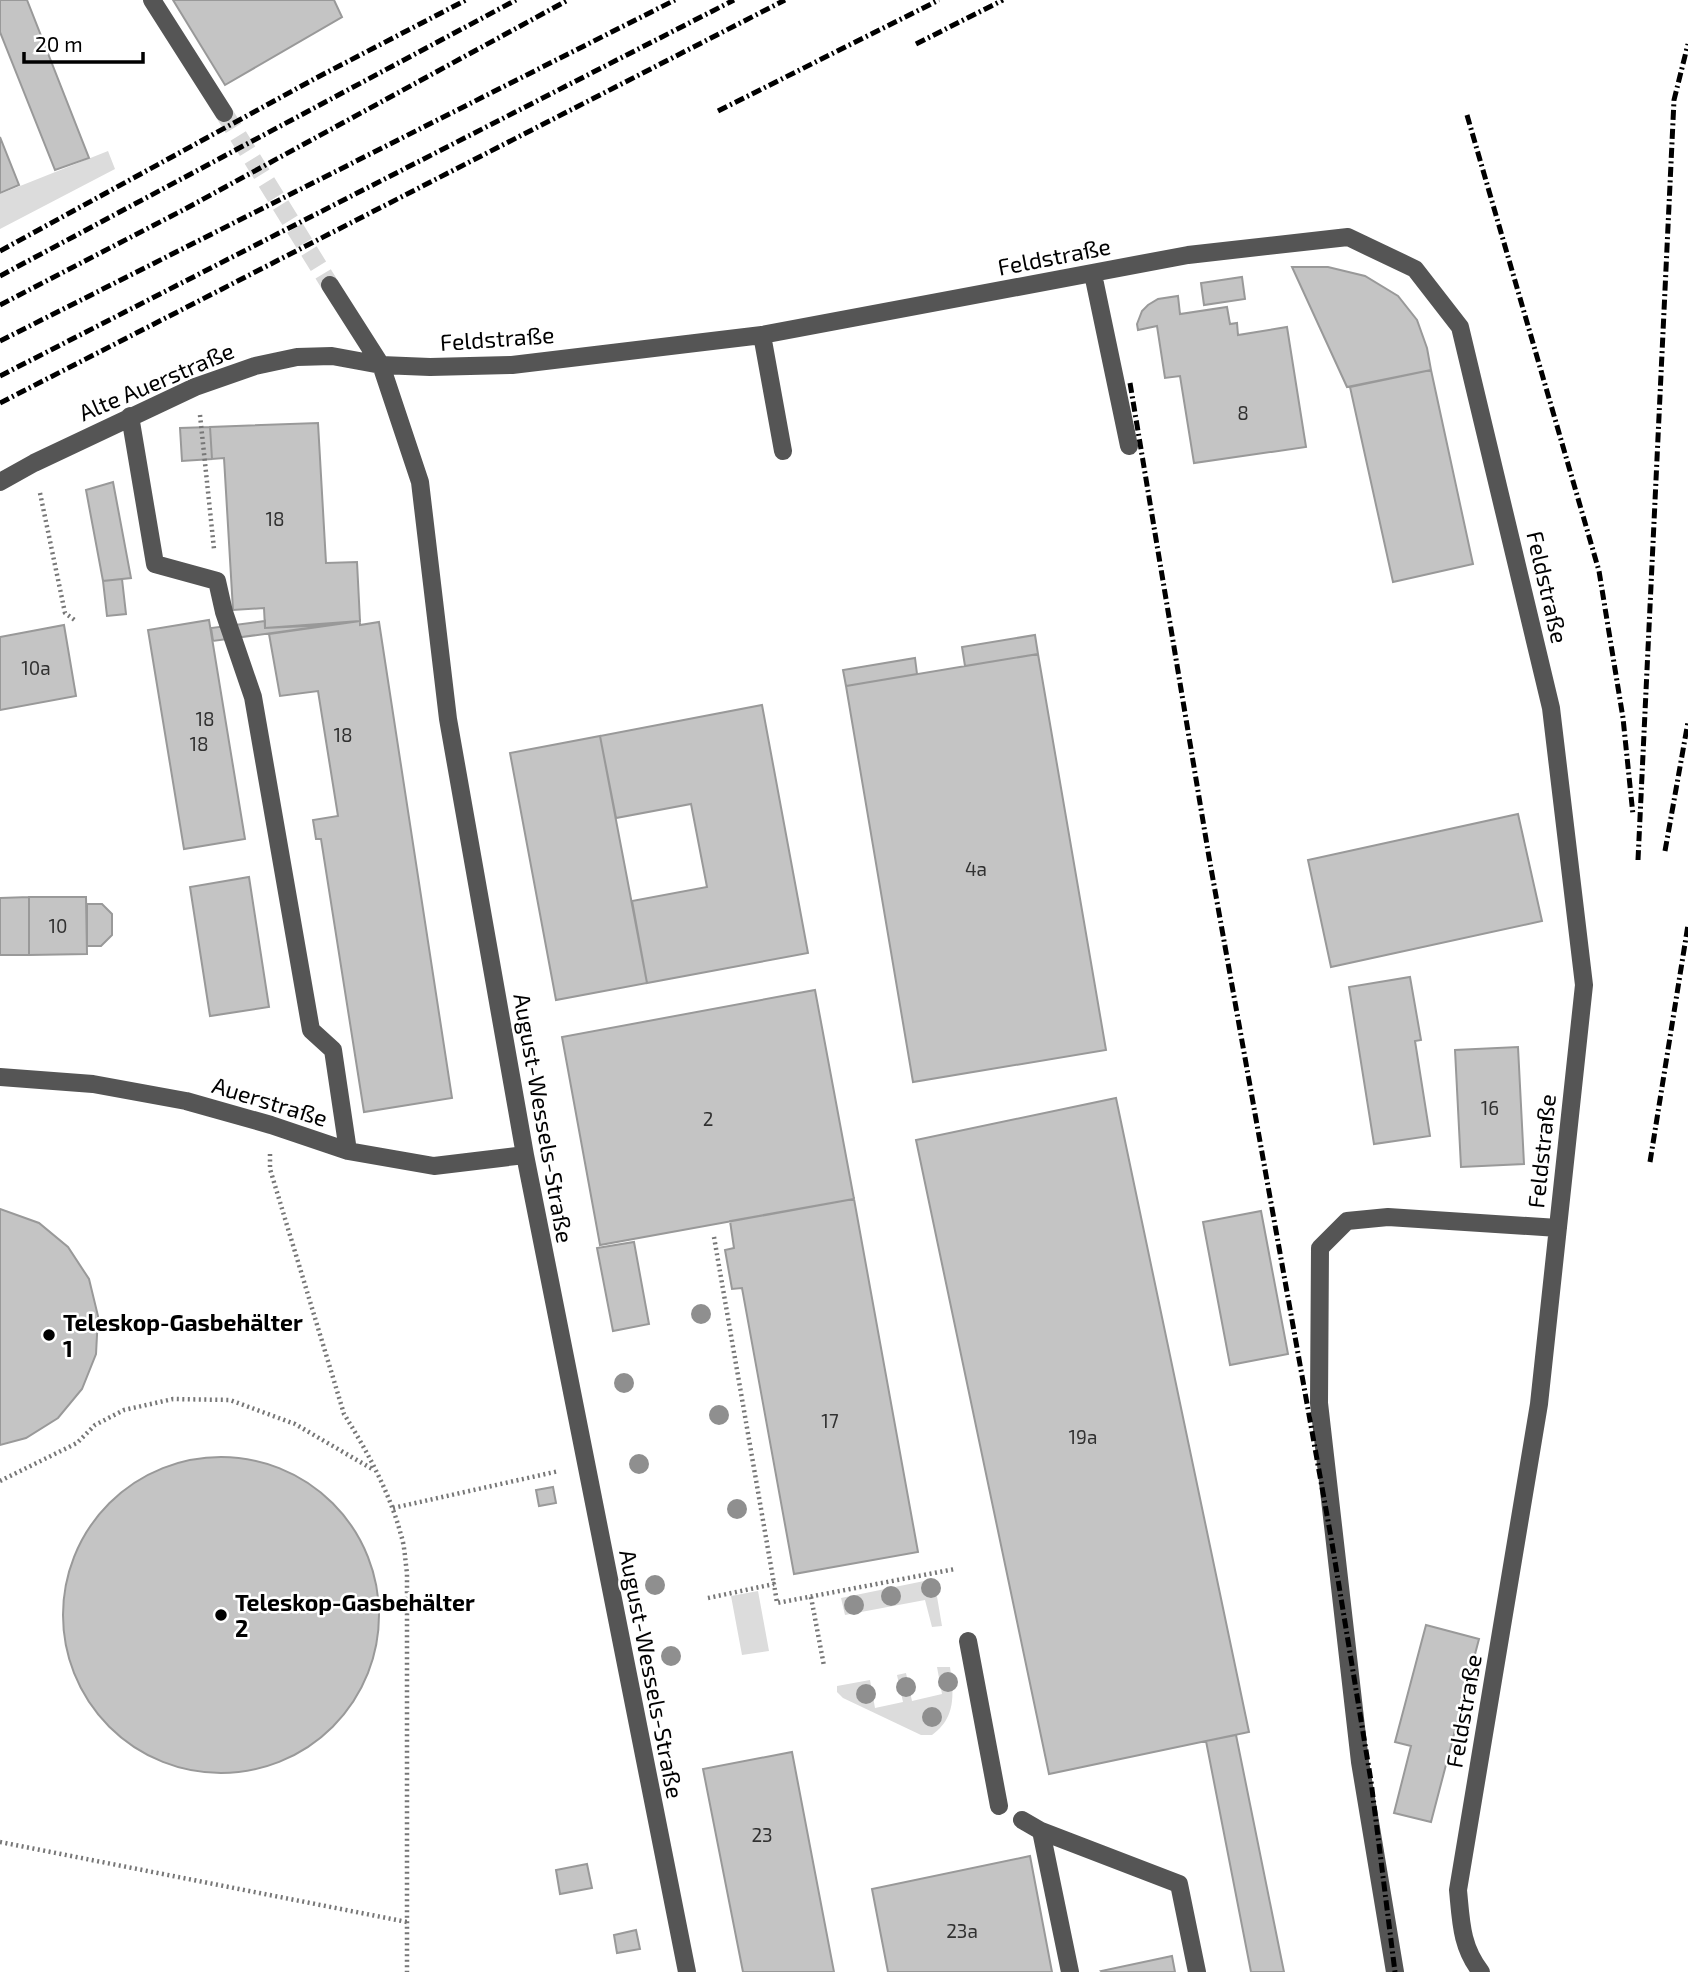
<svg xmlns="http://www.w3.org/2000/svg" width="1688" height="1972" font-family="'Exo 2',sans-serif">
<rect width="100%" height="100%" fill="#fff"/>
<path fill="#dcdcdc" d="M108 151 115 169 0 229V194Z
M934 1579 942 1626 932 1627 925 1600 845 1615 841 1598Z
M758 1591 769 1651 742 1655 731 1596Z
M937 1667H950C954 1694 956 1718 932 1735H921L843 1698 837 1692V1686L870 1680 875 1708 903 1702 897 1675 906 1673 912 1701 942 1694Z"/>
<path fill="#c4c4c4" stroke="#999" stroke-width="2" d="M0 0H27L89 158 55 170 0 32Z
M173 0H334L342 17 225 85Z
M0 137 19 185 0 193Z
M1292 267H1328L1365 276 1398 296 1417 320 1427 348 1431 370 1347 387Z
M1242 277 1245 299 1204 305 1201 283Z
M1178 296 1180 314 1227 307 1230 324 1237 323 1238 335 1287 327 1306 447 1194 463 1180 376 1165 378 1157 326 1138 330 1137 324 1142 311 1148 305 1158 299Z
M1431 370 1473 564 1393 582 1350 387Z
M318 423 326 563 357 562 360 621 265 628 264 608 233 610 224 458 212 459 210 427Z
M210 427 212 459 182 461 180 428Z
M113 482 131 578 103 581 86 490Z
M122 579 126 614 107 616 103 581Z
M209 620 245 839 184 849 148 630Z
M265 621V628L330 625 213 641 211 628Z
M360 621V625L379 622 452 1098 364 1112 321 839H316L313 820 338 816 318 691 280 696 269 634Z
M64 625 76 696 0 710V637Z
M1035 635 1038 654 965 666 962 647Z
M1038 654 1106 1050 913 1082 846 686Z
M915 658 917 674 846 686 843 670Z
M762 705 808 953 647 983 632 901 707 887 691 804 616 818 600 736Z
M600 736 647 983 556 1000 510 753Z
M1518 814 1542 921 1331 967 1308 860Z
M249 877 269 1007 210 1016 190 887Z
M29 897H86L87 954 29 955Z
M29 897V955H0V898Z
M87 904H102L112 914V935L101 946H87Z
M1410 977 1421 1040 1415 1041 1430 1136 1374 1144 1349 987Z
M815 990 854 1199 600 1245 562 1037Z
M1518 1047 1524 1164 1461 1167 1455 1050Z
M1116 1098 1249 1732 1049 1774 916 1140Z
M854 1199 918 1552 794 1574 742 1288 732 1289 725 1250 734 1248 730 1221Z
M0 1209 39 1223 68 1247 89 1279 98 1316 96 1354 82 1389 58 1418 26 1438 0 1445Z
M1261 1211 1288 1354 1230 1365 1203 1222Z
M634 1242 649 1324 613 1331 597 1248Z
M63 1615a158 158 0 1 1 316 0a158 158 0 1 1-316 0Z
M553 1487 556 1503 539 1506 536 1490Z
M1426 1625 1479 1639 1431 1822 1394 1813 1411 1746 1395 1742Z
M1236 1735 1284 1972H1251L1206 1741Z
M792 1752 834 1972H743L703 1769Z
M1030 1856 1052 1972H888L872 1889Z
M587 1864 592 1888 560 1894 556 1870Z
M636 1930 640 1949 617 1953 614 1935Z
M1172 1956 1175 1972H1102L1101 1971Z"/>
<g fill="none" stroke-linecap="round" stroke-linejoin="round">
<path stroke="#d9d9d9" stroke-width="18" stroke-dasharray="18 9" stroke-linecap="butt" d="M224 113 330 285"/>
<path stroke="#777" stroke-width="4.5" stroke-dasharray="2 3.5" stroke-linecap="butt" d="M200 415 214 549
M40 493 65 613 76 621
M270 1154V1169L344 1414C367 1451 390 1493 401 1535 405 1547 405 1560 407 1573V1972
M714 1237 774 1584
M0 1481 77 1443 95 1425 124 1410 173 1399 230 1400 295 1424 374 1470
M393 1508 559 1471
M811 1597 824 1666
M708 1598 774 1584 777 1603 955 1569
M0 1842 407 1922"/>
<path stroke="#555" stroke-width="18" d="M152 0 224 113
M1093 274 1129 446
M330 285 381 365 420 482 448 719 525 1155 687 1972
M762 335 783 451
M130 416 155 564 217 581 224 612 253 697 311 1030 333 1050 348 1151
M0 482 34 463 195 387 255 366 297 357 332 356 381 365 430 367 512 365 762 335 1188 255 1348 237 1415 269 1460 327 1551 708 1584 985 1539 1404 1458 1890C1461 1921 1461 1947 1481 1972
M0 1077 93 1084 186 1101 271 1125 348 1151 434 1166 525 1155
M968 1641 999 1806
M1022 1820 1041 1831 1070 1972
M1041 1831 1179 1884 1197 1972
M1395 1972 1360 1762 1319 1403 1320 1248 1347 1221 1388 1217 1558 1228"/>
<path stroke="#000" stroke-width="5" stroke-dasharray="10 3.5 2 3.5" stroke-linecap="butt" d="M916 44 1003 0
M718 111 939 0
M1467 115 1599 571 1623 718 1633 815
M0 251 316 78 466 0
M0 276 516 0
M0 305 185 209 568 0
M0 341 675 0
M0 376 734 0
M1130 383 1209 857 1332 1543 1371 1781 1395 1972
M0 403 785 0
M1665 851 1688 722
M1638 860 1674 100 1688 44
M1650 1162 1688 925"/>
</g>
<g fill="#8f8f8f">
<circle cx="701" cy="1314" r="10"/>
<circle cx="624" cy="1383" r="10"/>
<circle cx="719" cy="1415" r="10"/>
<circle cx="639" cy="1464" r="10"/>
<circle cx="737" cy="1509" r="10"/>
<circle cx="655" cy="1585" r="10"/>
<circle cx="931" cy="1588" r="10"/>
<circle cx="891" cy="1596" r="10"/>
<circle cx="854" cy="1605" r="10"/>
<circle cx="671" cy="1656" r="10"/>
<circle cx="948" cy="1682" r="10"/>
<circle cx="906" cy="1687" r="10"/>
<circle cx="866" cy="1694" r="10"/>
<circle cx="932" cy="1717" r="10"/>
</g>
<g fill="#000" stroke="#fff" stroke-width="2.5">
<circle cx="49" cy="1335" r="7"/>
<circle cx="221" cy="1615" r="7"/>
</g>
<g text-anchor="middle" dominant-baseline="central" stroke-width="5" stroke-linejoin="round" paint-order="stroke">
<g font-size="19" fill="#313131">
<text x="1243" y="412">8</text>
<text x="275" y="518">18</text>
<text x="36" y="667">10a</text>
<text x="205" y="718">18</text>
<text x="343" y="734">18</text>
<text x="199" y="743">18</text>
<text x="976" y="868">4a</text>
<text x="58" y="925">10</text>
<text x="1490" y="1107">16</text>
<text x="708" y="1118">2</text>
<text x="830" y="1420">17</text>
<text x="1083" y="1436">19a</text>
<text x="762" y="1834">23</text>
<text x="962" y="1930">23a</text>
</g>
<g font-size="23" fill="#000" stroke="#fff">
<text transform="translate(1054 256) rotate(-11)">Feldstraße</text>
<text transform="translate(497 338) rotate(-4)">Feldstraße</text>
<text transform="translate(156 381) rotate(-23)">Alte Auerstraße</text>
<text transform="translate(1548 587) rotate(77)">Feldstraße</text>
<text transform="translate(270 1101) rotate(17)">Auerstraße</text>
<text transform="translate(544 1118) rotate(80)">August-Wessels-Straße</text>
<text transform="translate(1541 1151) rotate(-84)">Feldstraße</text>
<text transform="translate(652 1674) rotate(79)">August-Wessels-Straße</text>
<text transform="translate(1463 1711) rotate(-80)">Feldstraße</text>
</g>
<g font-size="23" font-weight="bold" fill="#000" stroke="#fff" text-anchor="start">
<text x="63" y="1322">Teleskop-Gasbehälter<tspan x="63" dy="26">1</tspan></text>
<text x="235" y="1602">Teleskop-Gasbehälter<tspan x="235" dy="26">2</tspan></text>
</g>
</g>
<path d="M24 52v10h119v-10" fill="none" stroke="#000000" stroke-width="3.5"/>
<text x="35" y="52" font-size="21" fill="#000000" stroke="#ffffff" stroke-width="5" paint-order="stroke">20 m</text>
</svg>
